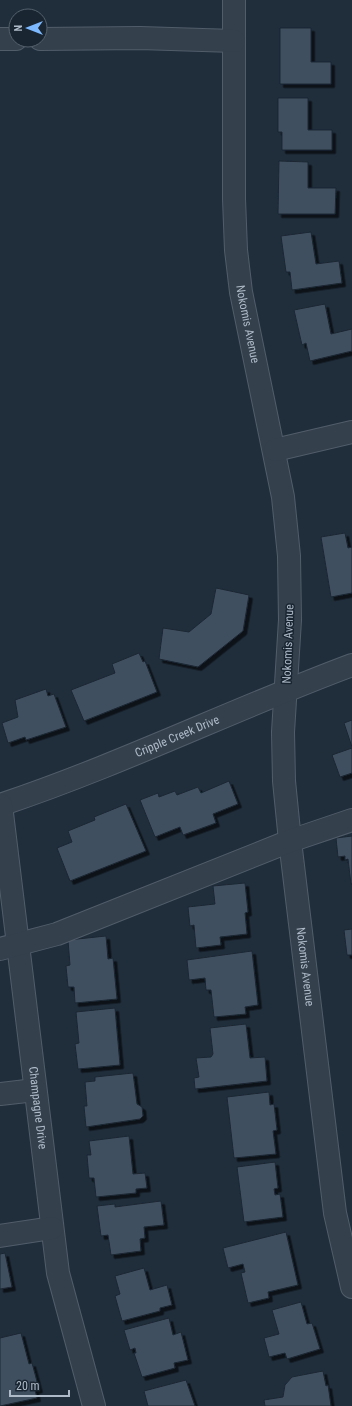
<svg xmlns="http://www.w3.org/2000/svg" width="352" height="1406" font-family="'Roboto Condensed',sans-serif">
<defs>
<filter id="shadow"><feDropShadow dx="3.5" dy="3.5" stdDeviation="0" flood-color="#0009"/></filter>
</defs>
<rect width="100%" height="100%" fill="#202e3c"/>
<path fill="#415060" stroke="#1b2733" filter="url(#shadow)" d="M280 28H311V62H331V84H280Z
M278 98H308V130H332V150H282V132H278Z
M279 161 308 162V188H336L335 214H278Z
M311 232 316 264 339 261 342 283 292 290 290 272H286L281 236Z
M325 304 331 334 352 329V351L310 361 306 343 302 345 294 310Z
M345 533 348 548 352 547V593L331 597 321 537Z
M216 588 249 595 243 631 198 667 159 659 163 628 189 632 211 614Z
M139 653 143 662 145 661 157 692 84 721 71 690 115 673 112 664Z
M46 689 48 696 54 694 66 727 26 740 25 737 8 743 2 723 18 717 15 700Z
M352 720V747L344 723Z
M352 748V773L340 777 332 755Z
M229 781 238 804 213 814 216 823 183 835 180 827 155 837 140 800 158 793 159 797 175 791 177 795 198 787 201 793Z
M126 804 146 851 70 881 57 848 72 842 68 831 95 820 94 817Z
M352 836V884H351L348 859 345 860V856L338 857 336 838Z
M245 883 248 912 245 913 247 934 220 937 221 945 196 948 194 925 190 926 188 907 215 904 213 886Z
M352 929V955H347L344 930Z
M106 936 108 959 113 958 117 999 75 1003 74 987H68L66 966 70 965 68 940Z
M252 951 258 1005 245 1007 246 1014 214 1017 211 990H206L205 978 189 980 187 960Z
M115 1008 120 1065 78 1069 75 1044 79 1043 76 1012Z
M246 1024 250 1058 265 1057 267 1081 195 1089 194 1078 199 1077 196 1058 211 1057 213 1054 210 1028Z
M133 1073 137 1104 142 1107 143 1116 140 1119 86 1127 84 1106H87L85 1082 95 1081V1077Z
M269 1092 270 1105 274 1104 277 1130 273 1131 276 1154 234 1158 227 1097Z
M129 1136 133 1174 145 1173 147 1188 136 1189V1193L96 1197 94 1178H89L87 1155H91L89 1141Z
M275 1162 278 1188 274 1189 275 1195 280 1194 283 1217 244 1222 237 1167Z
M161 1201 164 1225 144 1227 145 1238 140 1239 141 1251 111 1255 108 1235 101 1236 97 1206 115 1204V1207Z
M286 1232 298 1285 268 1292 269 1298 248 1303 241 1273 245 1272 243 1264 228 1268 223 1248Z
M5 1253 12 1287 0 1289V1254Z
M144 1268 150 1290 167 1285 172 1305 160 1308V1311L122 1321 115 1296 120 1294 115 1276Z
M301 1302 307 1324 312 1323 320 1349 287 1359 285 1353 269 1357 264 1338 279 1334 272 1310Z
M169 1318 173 1335 181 1332 188 1360 174 1363 175 1368 142 1377 134 1353H136L135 1348 130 1350 124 1330Z
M21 1333 29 1364 32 1363 39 1389 35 1390 37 1398 0 1406V1338Z
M323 1371 326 1386 328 1385 331 1406H265L264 1400 283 1397 285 1385 292 1377Z
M186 1380 195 1406H148L144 1391Z"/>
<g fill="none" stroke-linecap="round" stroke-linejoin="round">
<defs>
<g id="minor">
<path id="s1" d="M234 0V199L236 250 241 292 283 497 289 556 290 620 283 732 284 781 290 841 335 1213 352 1287"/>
<path d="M0 39H16"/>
<path d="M40 39 140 38 234 41"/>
<path d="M275 450 352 432"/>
<path id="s2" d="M0 805C120 765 234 709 352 665"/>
<path id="s3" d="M1 805 58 1273 94 1406"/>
<path d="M0 949 57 934 290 841 352 820"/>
<path d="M0 1094 35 1090"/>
<path d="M0 1236 52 1228"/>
</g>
</defs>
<use href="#minor" stroke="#525d6a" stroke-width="24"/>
<use href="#minor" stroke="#34404c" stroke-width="22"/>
</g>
<g text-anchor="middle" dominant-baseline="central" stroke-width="3" stroke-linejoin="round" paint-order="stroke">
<g font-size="12" fill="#afbac8" stroke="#192531">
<text stroke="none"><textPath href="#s1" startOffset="325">Nokomis Avenue</textPath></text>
<text transform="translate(288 644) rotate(-88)">Nokomis Avenue</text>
<text stroke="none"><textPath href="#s2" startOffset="190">Cripple Creek Drive</textPath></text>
<text stroke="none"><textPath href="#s1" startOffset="973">Nokomis Avenue</textPath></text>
<text stroke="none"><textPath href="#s3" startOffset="305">Champagne Drive</textPath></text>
</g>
</g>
<g transform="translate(28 28) rotate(270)"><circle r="19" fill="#192531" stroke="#55616d"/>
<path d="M0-3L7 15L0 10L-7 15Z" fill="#7db9ff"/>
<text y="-6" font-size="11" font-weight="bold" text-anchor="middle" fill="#afbac8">N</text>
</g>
<path d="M10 1390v6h59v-6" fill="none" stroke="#afbac8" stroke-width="2"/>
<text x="16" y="1390" font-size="12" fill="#afbac8" stroke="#192531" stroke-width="3" paint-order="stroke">20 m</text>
</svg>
